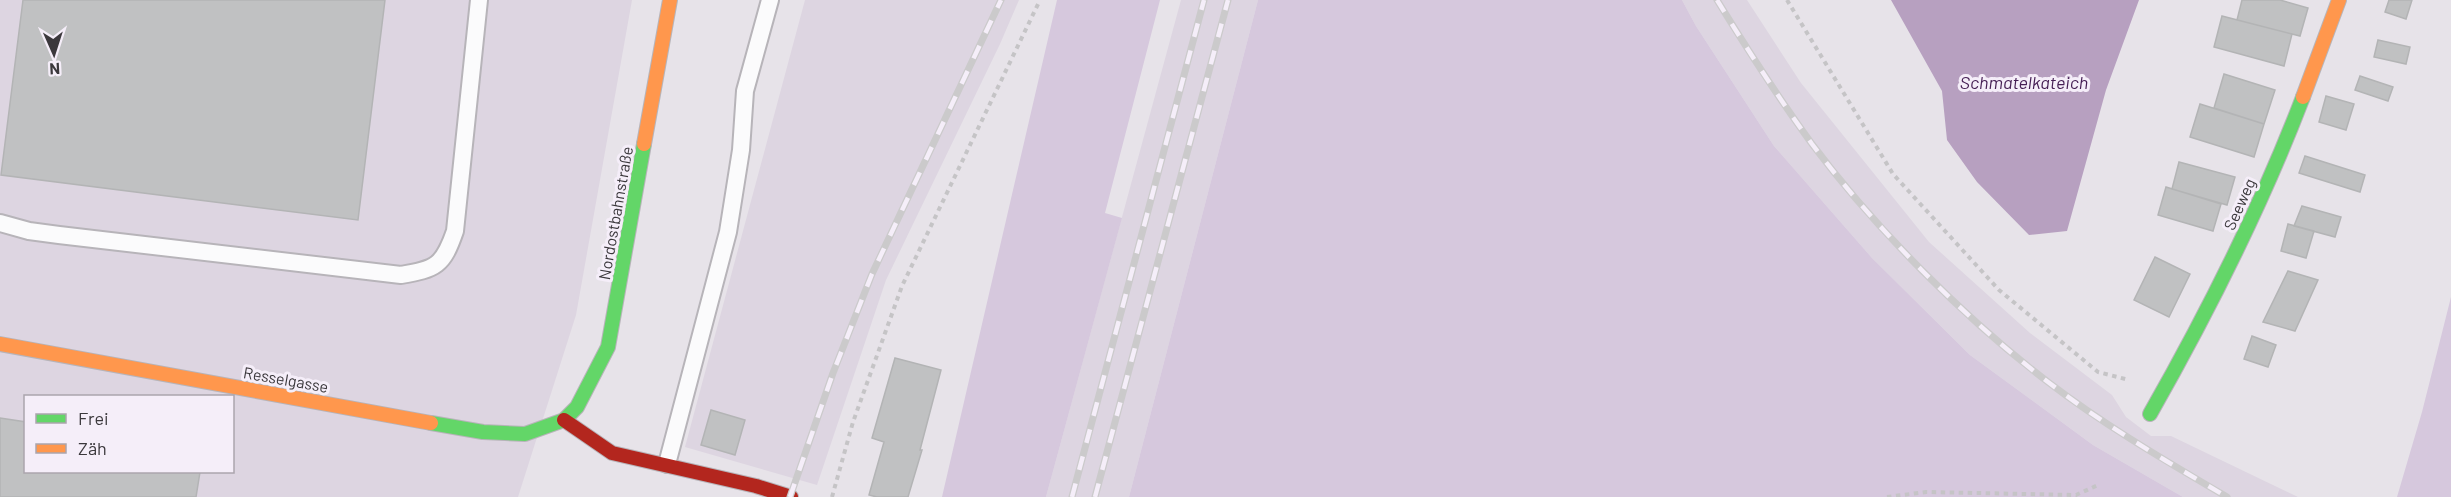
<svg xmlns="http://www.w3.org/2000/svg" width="2451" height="497" font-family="Barlow,sans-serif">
<rect width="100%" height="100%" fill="#e7e3e9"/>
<path fill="#ddd5e1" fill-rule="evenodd" d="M0 0H632L576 315 518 497H0ZM26 396H232V472H26Z
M805 0H1019L1000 44 886 280 817 485 685 447Z
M1181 0H1258L1129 497H1046Z
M1682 0H1747L1801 83 1929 242 2030 333 2112 395 2126 417 2151 436H2171L2298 497H2183L2093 445 1970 355 1872 258 1774 146 1696 26Z"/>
<path fill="#d6c8dd" d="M1057 0H1160L1105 213 1122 218 1046 497H942Z
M1258 0H1682L1696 26 1774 146 1872 258 1970 355 2093 445 2183 497H1129Z
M2451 297V497H2397L2422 412Z"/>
<path fill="#b7a0c0" d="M1891 0H2139L2106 90 2067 231 2029 235 1977 182 1947 140 1942 91Z"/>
<path fill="#c0c1c2" stroke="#b3b4b5" stroke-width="1.5" d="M23 0H385L358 220 1 175Z
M2242 0H2280L2308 8 2300 36 2237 20Z
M2389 0H2412L2406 19 2385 12Z
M2222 16 2292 34 2284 66 2214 47Z
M2378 40 2410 47 2406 64 2374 57Z
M2224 74 2275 90 2264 124 2214 108Z
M2360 76 2393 87 2388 101 2355 90Z
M2326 96 2354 104 2346 130 2319 122Z
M2200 104 2264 124 2254 157 2190 137Z
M2305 156 2365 175 2360 192 2299 173Z
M2179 162 2235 177 2227 205 2172 189Z
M2166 187 2221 204 2213 231 2158 215Z
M2302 206 2341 217 2335 237 2294 226Z
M2288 224 2314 231 2306 258 2281 251Z
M2155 257 2190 274 2169 317 2134 300Z
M2288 271 2318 280 2295 331 2263 322Z
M2252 336 2276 345 2268 367 2244 359Z
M895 358 941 370 920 450H922L908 497H877L869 495 884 442 872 438Z
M711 410 745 420 735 455 701 445Z
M0 418 26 422V472H200L196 497H0Z"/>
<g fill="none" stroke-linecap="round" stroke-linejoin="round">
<defs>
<path id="lane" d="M0 223 29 231 59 235 401 275C436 269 443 266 455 231L479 0
M667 464 728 232 741 150 745 91 770 0"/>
<path id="fast" d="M2150 414C2208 312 2261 207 2303 97
M431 423 483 432 525 434 564 420 577 407 608 347 644 144"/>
<path id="slow" d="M2303 97 2339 0
M644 144 670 0
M0 344 431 423"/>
<path id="jam" d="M564 420 612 453 756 486 791 497"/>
</defs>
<use href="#lane" stroke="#b7b4b9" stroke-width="20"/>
<use href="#fast" stroke="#b7b4b9" stroke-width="16"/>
<use href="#slow" stroke="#b7b4b9" stroke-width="16"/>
<use href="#jam" stroke="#b7b4b9" stroke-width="16"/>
<path stroke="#c5c4c6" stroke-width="4" stroke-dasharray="4.5 4.5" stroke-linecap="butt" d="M1787 0 1893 174 1999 290 2098 372 2129 380
M832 497 853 422 902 286 1040 0
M1887 497 1926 492 2076 495 2098 485"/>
<use href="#lane" stroke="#fbfbfc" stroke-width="16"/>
<use href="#fast" stroke="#63d668" stroke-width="14"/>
<use href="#slow" stroke="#ff974d" stroke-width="14"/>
<use href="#jam" stroke="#b3261e" stroke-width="14"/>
<defs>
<path id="rail" d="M1717 0C1747 49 1778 97 1812 144 1875 228 1964 318 2048 382 2104 425 2166 461 2227 497
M790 497 833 373 872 274 1001 0
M1072 497 1204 0
M1095 497 1228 0"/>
</defs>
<use href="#rail" stroke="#cbcacb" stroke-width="7"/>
<use href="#rail" stroke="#f5eef9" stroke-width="4.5" stroke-dasharray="14" stroke-linecap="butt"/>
</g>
<g text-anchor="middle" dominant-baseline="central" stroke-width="6" stroke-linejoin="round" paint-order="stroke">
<g font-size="16" fill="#3b383c" stroke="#f5eef9">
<text transform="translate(2239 204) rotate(-66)">Seeweg</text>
<text transform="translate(615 213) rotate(-80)">Nordostbahnstraße</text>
<text transform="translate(286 379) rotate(10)">Resselgasse</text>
</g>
<g font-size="18" font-style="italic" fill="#451e54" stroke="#f5eef9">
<text x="2024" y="82">Schmatelkateich</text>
</g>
</g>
<rect x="24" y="395" width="210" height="78" fill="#f5eef9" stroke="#aba5ad" stroke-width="1.5"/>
<rect x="36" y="414" width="30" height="9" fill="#63d668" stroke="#aba5ad" stroke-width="1.5"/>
<text x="78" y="425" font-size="18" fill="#3b383c">Frei</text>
<rect x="36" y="444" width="30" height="9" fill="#ff974d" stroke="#aba5ad" stroke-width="1.5"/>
<text x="78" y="455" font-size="18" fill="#3b383c">Zäh</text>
<g transform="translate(54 54) rotate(177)" stroke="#f5eef9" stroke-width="4.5" paint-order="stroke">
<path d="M0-4.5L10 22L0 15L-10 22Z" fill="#3b383c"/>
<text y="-9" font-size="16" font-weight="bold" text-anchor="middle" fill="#3b383c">N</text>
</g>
</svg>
